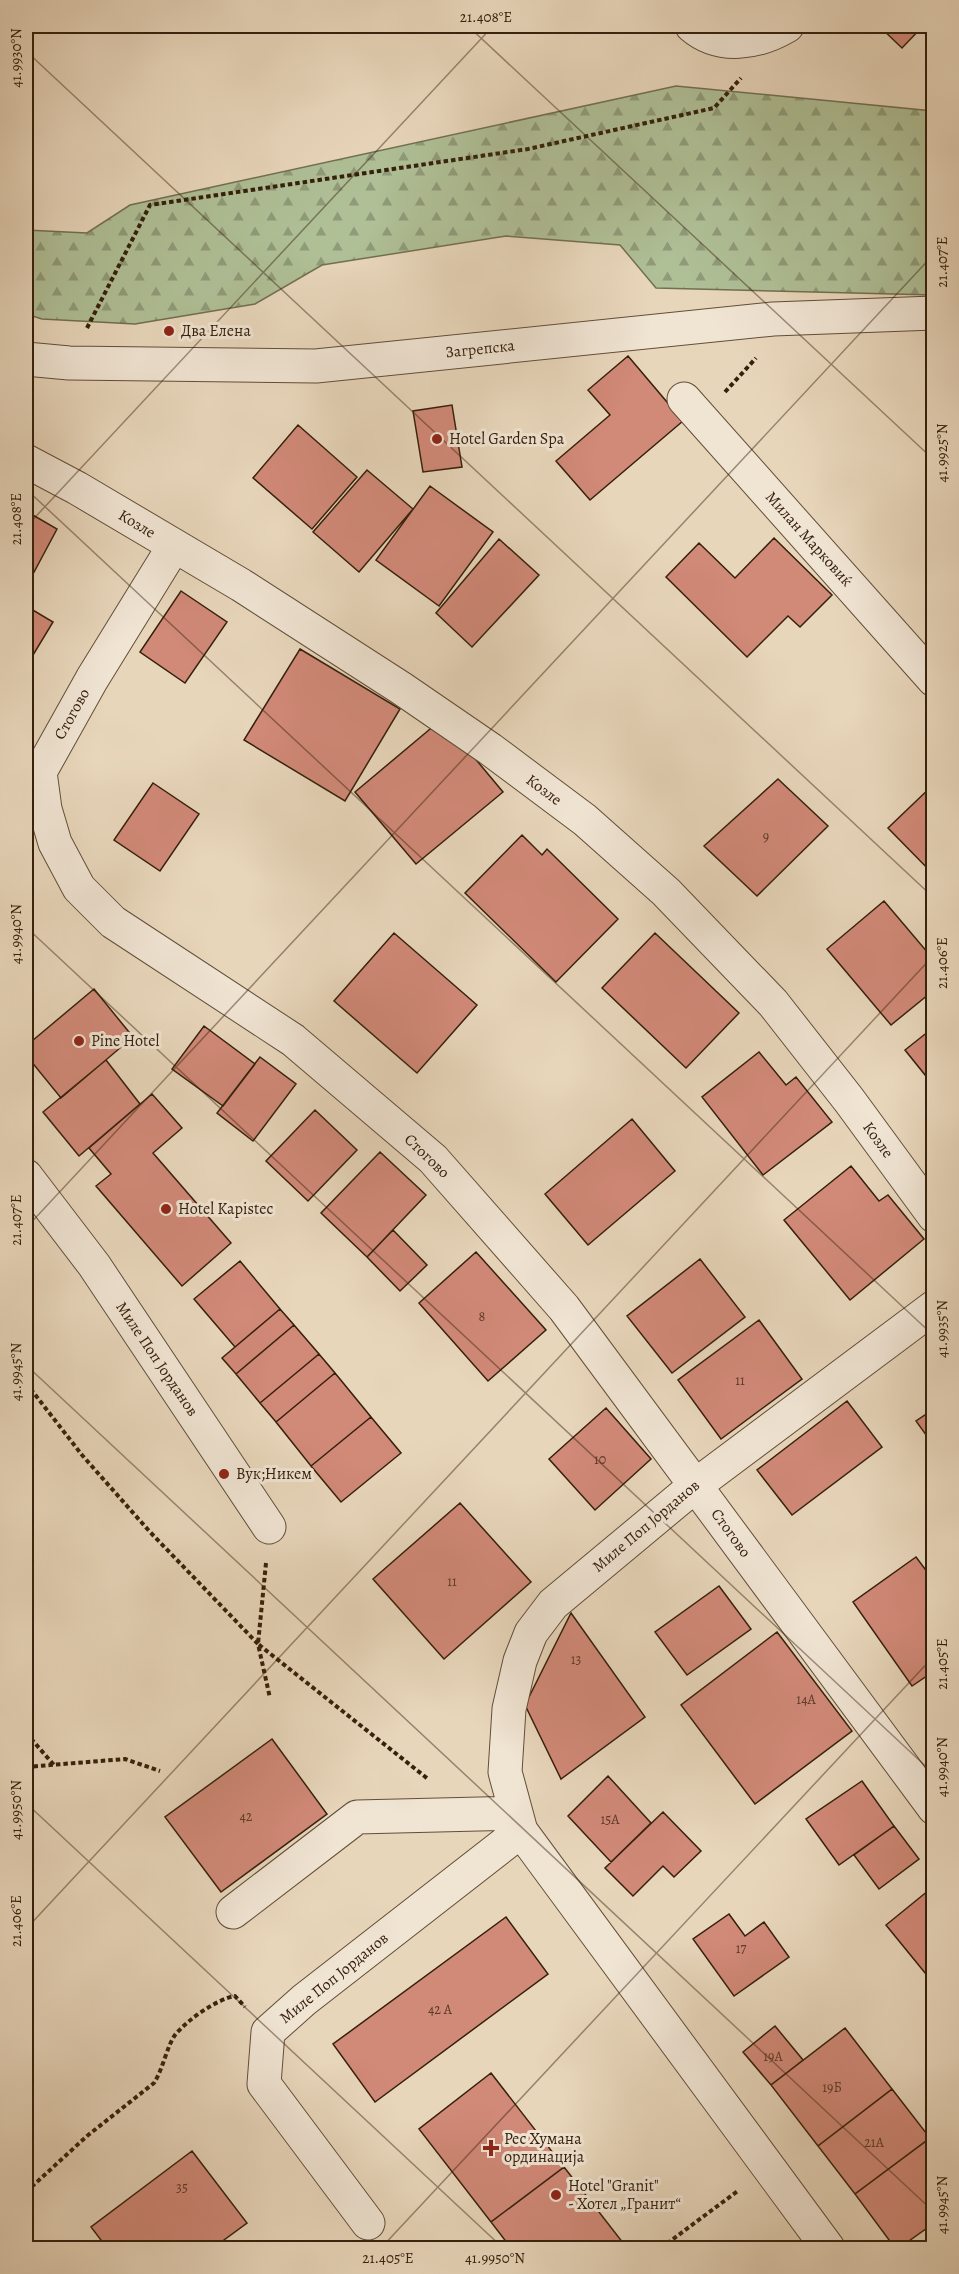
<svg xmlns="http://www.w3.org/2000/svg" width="959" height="2274" font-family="Alegreya,serif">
<defs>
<pattern id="forest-firs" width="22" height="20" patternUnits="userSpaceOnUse" patternTransform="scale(1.5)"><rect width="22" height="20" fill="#afbf96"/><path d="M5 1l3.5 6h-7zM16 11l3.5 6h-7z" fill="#8f9b79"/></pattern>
</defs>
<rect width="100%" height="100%" fill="#e8d6bb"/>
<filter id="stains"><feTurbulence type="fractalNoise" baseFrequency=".00333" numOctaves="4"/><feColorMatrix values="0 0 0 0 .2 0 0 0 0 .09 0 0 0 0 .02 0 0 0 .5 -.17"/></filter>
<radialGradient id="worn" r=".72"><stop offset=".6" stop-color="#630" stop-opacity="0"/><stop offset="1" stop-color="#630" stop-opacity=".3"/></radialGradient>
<path fill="url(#forest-firs)" stroke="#727051" stroke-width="1.5" d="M676 86 933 111V295L656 288 620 245 506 236 322 265 255 304 135 324 42 319 26 314V230L87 233 130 205Z"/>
<path fill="#d18978" stroke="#35200c" stroke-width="1.5" d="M879 26H923L902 48Z
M628 356 683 421 590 500 556 461 610 415 588 390Z
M452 405 462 467 423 472 413 411Z
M298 425 357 477 312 529 253 478Z
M367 470 413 509 359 572 313 532Z
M430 486 493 532 439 606 376 560Z
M26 511 57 529 33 574 26 570Z
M774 538 832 595 800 627 788 616 747 657 666 577 699 543 735 578Z
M499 539 539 575 472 647 436 613Z
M181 591 227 622 185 683 140 652Z
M26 606 53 622 27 665 26 664Z
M300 649 400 709 345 801 244 740Z
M442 719 503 792 416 864 355 792Z
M778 779 828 826 757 896 704 846Z
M153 783 199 814 160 871 114 840Z
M934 784V875L888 828Z
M522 835 542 855 547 849 618 919 556 982 465 893Z
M884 901 934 960V990L891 1025 827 949Z
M394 933 477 1005 417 1073 334 1001Z
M655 933 739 1013 686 1068 602 988Z
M94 989 133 1037 61 1098 26 1055V1046Z
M204 1026 255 1064 223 1106 172 1069Z
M934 1027V1086L905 1050Z
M759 1052 786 1085 796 1077 832 1122 763 1175 702 1097Z
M260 1057 296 1084 253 1141 217 1113Z
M106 1060 140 1104 79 1156 43 1112Z
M152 1094 182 1128 153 1153 231 1243 182 1286 96 1186 111 1174 89 1148Z
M315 1110 357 1150 308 1201 266 1161Z
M632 1119 675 1171 588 1245 545 1194Z
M380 1152 426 1195 367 1257 321 1213Z
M851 1166 879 1201 888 1195 924 1239 850 1300 784 1220Z
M393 1230 427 1265 400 1291 367 1257Z
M476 1252 546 1330 488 1381 419 1303Z
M700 1259 745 1317 672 1373 627 1316Z
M240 1261 280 1309 235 1347 194 1299Z
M280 1309 294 1325 236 1374 222 1358Z
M759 1320 802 1379 721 1439 678 1380Z
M294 1325 319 1354 260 1403 236 1374Z
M319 1354 335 1373 276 1422 260 1403Z
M335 1373 371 1417 311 1466 276 1422Z
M847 1401 882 1447 792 1515 757 1470Z
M606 1408 651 1459 595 1510 549 1459Z
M934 1409V1446L916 1421Z
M371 1417 401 1453 341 1502 311 1466Z
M460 1503 531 1582 444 1659 373 1579Z
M916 1557 934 1581V1671L912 1686 853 1602Z
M719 1586 751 1629 687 1675 655 1632Z
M571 1613 645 1717 561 1779 525 1705Z
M777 1632 852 1731 755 1804 681 1705Z
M272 1739 327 1814 221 1892 165 1817Z
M608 1776 651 1823 611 1862 568 1816Z
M862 1781 894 1826 839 1865 806 1819Z
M663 1812 701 1851 674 1877 663 1866 633 1896 605 1868Z
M894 1826 919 1859 879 1889 854 1855Z
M934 1886V1976L930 1979 886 1925Z
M729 1914 745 1936 764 1922 789 1957 734 1996 693 1939Z
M506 1917 548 1974 375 2102 333 2044Z
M775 2026 803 2060 771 2085 743 2052Z
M845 2028 892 2089 818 2146 771 2085Z
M491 2073 564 2167 491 2222 419 2129Z
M892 2089 930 2138 855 2194 818 2146Z
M930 2138 934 2142V2223L899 2248H895L855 2194Z
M192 2151 247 2223 213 2248H107L91 2227Z
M564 2167 627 2248H511L491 2222Z"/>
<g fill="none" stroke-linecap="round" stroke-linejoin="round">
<defs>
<path id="minor" d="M692 26C720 50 758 43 787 26
M26 359 69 363 316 366 773 319 934 313
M684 399 934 680
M26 461 77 488 241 585 401 688 490 749 585 820 666 892 773 1003 849 1100 934 1216
M174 546 92 679 40 772 45 809 55 843 79 888 113 922 293 1040 433 1159 564 1308 934 1808
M26 1176 94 1265 269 1527
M233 1912 357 1817 516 1813
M368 2223 264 2084 268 2032 304 2000 521 1831
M828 2248 521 1831 505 1772 509 1709 520 1661 531 1633 553 1604 696 1485 934 1307"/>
</defs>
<use href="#minor" stroke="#624e38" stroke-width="35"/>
<path stroke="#35200c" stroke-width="4" stroke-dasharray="4.5 3" stroke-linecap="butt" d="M87 328 150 205 528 149 714 108 741 78
M725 392 756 358
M31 396V425
M26 1383 82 1455 150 1532 258 1644 270 1698
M266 1563 258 1644 428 1779
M26 1733 54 1765
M26 1767 125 1759 160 1771
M26 2192 87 2136 154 2083C163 2069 167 2046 175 2035 187 2020 217 1999 235 1996L245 2007
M661 2248 739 2190"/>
<use href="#minor" stroke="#f0e4d3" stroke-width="33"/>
</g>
<path fill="none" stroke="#35200c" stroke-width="1.5" stroke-opacity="0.45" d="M468 26 934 460M26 51 934 898M26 489 934 1336M26 527 493 26M26 927 934 1774M26 1228 934 254M26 1365 934 2212M26 1803 503 2248M26 1929 934 955M26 2242 33 2248M381 2248 934 1656"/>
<g fill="#8f2418" stroke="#f0e4d3" stroke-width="2">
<circle cx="169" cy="331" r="6"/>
<circle cx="437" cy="439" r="6"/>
<circle cx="79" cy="1041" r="6"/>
<circle cx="166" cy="1209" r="6"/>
<circle cx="224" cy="1474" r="6"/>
<path d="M488 2139h6v6h6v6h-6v6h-6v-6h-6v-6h6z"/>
<circle cx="556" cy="2195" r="6"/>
</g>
<g text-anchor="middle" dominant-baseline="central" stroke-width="6" stroke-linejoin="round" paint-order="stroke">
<g font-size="14" fill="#5c3a27">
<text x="766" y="836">9</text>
<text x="482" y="1316">8</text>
<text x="740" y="1380">11</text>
<text x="600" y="1459">10</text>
<text x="452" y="1581">11</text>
<text x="576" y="1659">13</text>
<text x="806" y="1699">14А</text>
<text x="246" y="1816">42</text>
<text x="610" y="1819">15А</text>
<text x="741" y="1948">17</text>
<text x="440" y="2009">42 А</text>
<text x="773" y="2056">19А</text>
<text x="832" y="2087">19Б</text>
<text x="874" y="2142">21А</text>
<text x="182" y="2187">35</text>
</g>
<g font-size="16" fill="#35200c" stroke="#f0e4d3" text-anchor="start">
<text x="181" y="331">Два Елена</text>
<text x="449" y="439">Hotel Garden Spa</text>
<text x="91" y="1041">Pine Hotel</text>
<text x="178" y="1209">Hotel Kapistec</text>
<text x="236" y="1474">Вук;Никем</text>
<text x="504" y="2139">Рес Хумана<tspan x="504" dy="18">ординација</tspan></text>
<text x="568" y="2186">Hotel "Granit"<tspan x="568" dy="18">- Хотел „Гранит“</tspan></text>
</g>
<g font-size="16" fill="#35200c" stroke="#f0e4d3">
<text transform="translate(480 349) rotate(-6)">Загрепска</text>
<text transform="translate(137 524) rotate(31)">Козле</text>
<text transform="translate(809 539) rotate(48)">Милан Марковиќ</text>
<text transform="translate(72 714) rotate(-61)">Стогово</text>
<text transform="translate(544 790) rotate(37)">Козле</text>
<text transform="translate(878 1140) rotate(54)">Козле</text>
<text transform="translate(427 1156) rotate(44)">Стогово</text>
<text transform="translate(157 1359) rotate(56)">Миле Поп Јорданов</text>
<text transform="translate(646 1526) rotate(-40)">Миле Поп Јорданов</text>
<text transform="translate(731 1533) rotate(54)">Стогово</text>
<text transform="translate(334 1978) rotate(-39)">Миле Поп Јорданов</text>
</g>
</g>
<rect width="959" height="2274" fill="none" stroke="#e8d6bb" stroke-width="66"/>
<rect x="33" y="33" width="893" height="2208" fill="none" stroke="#35200c" stroke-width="2"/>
<g font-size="15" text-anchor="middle" fill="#35200c">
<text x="486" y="22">21.408°E</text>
<text transform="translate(16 58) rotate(-90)" y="5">41.9930°N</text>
<text transform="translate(942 262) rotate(-90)" y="5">21.407°E</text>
<text transform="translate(942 453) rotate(-90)" y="5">41.9925°N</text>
<text transform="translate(16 519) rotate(-90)" y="5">21.408°E</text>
<text transform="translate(16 934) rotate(-90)" y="5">41.9940°N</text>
<text transform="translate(942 963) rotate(-90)" y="5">21.406°E</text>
<text transform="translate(16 1220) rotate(-90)" y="5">21.407°E</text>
<text transform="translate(942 1329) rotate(-90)" y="5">41.9935°N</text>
<text transform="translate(16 1372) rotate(-90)" y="5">41.9945°N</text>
<text transform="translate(942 1664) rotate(-90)" y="5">21.405°E</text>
<text transform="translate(942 1767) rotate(-90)" y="5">41.9940°N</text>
<text transform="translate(16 1810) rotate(-90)" y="5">41.9950°N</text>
<text transform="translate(16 1921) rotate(-90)" y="5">21.406°E</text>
<text transform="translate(942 2205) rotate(-90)" y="5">41.9945°N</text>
<text x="388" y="2263">21.405°E</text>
<text x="495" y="2263">41.9950°N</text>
</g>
<rect width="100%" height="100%" filter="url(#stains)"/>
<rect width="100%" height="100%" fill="url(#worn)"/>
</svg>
